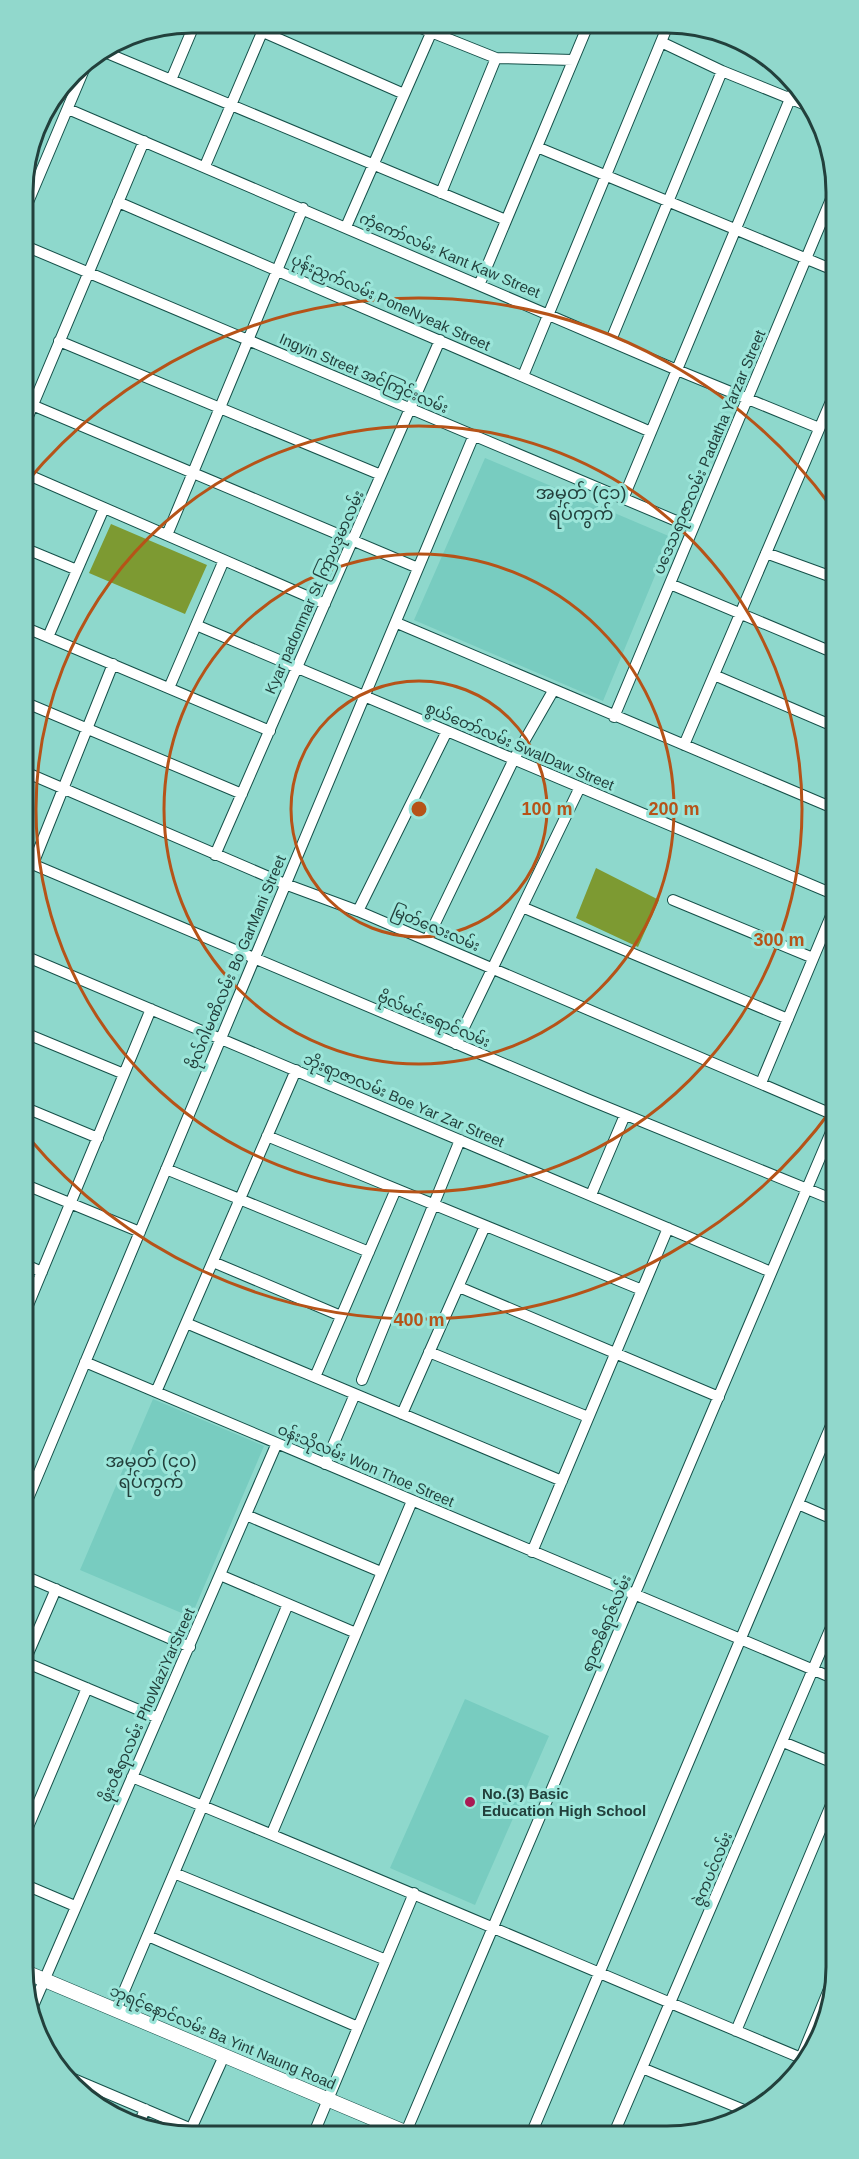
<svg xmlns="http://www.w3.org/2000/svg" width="859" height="2159" font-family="Helvetica,'Noto Sans Myanmar',sans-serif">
<rect width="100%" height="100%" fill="#8ed8cc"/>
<path fill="#78ccc0" d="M485 458 671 537 603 701 414 620Z
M153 1399 264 1446 191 1617 80 1570Z
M465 1699 549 1736 475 1905 390 1868Z"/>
<path fill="#7d9a32" d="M111 524 207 565 185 614 89 573Z
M596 868 659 900 638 947 576 918Z"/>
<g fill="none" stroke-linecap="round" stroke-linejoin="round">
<defs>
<path id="minor" d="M411 24 496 58 573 60
M263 32 404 94
M661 42 722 71 806 105
M102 51 506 220
M171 80 195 23
M68 109 677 370 819 428
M537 147 831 269
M205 166 266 23
M441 193 496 58
M118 202 651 432
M23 214 88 60
M346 227 435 24
M23 245 693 528
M480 283 588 25
M611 340 722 71
M59 341 381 475
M523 376 668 25
M32 405 418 568
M24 426 144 141
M24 473 325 604
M623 499 795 87
M167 535 303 208
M24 548 77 570
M766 553 832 577
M670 584 832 652
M397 623 833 808
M196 625 833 894
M24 627 270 731
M48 637 104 508
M714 675 833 726
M169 688 224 560
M24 702 242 794
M614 717 831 199
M684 745 832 399
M25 772 285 884 358 911 834 1115
M215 855 440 340
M25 861 587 1099 834 1200
M33 864 113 664
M673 900 813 958
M522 907 788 1019
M358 911 447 731
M427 940 514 759 553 691
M25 956 771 1272
M25 1033 124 1074
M456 1044 580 787
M761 1083 833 911
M26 1108 98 1138
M267 1136 642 1290
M166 1169 369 1252
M26 1185 140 1232
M591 1195 625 1115
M213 1262 341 1316
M26 1265 42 1272
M459 1287 719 1397
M26 1310 151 1009
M186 1323 562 1481
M429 1352 588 1417
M85 1362 835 1679
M315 1377 396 1189
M362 1380 460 1140
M156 1392 296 1070
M402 1414 485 1226
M325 1464 355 1394
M27 1501 474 435
M798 1504 835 1520
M246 1515 381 1572
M532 1552 668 1228
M220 1575 356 1633
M27 1577 190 1647
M27 1656 56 1589
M27 1663 158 1718
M783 1742 836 1764
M132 1777C358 1869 581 1966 806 2060
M28 1827 87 1688
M272 1833 412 1501
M174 1873 386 1960
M28 1886 75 1906
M148 1936 358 2027
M116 2010 288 1604
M30 2013 277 1443
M736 2031 836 1793
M801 2058 836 1972
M642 2068 744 2110
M69 2077 201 2133
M139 2124 145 2109
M191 2129 224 2056
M615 2131 835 1618
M406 2132 834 1125
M532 2132 835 1416
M314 2133 414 1893"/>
<path id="major" d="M28 1973 405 2132"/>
</defs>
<use href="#minor" stroke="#155049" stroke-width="12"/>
<use href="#major" stroke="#155049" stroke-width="15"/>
<use href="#minor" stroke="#fff" stroke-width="10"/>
<use href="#major" stroke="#fff" stroke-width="14"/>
</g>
<g fill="none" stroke="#b65318" stroke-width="3">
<circle cx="419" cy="809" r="128"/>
<circle cx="419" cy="809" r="255"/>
<circle cx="419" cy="809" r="383"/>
<path d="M832 1109A511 511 0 0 1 28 1137M25 484A511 511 0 0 1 830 505"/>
</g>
<circle fill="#aa1a54" stroke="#9be5d9" stroke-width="2" cx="470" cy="1802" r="6"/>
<g text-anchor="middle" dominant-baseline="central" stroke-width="6" stroke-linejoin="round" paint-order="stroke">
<g font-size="15" fill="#22403c" stroke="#9be5d9">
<text transform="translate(450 255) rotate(23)">ကံ့ကော်လမ်း Kant Kaw Street</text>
<text transform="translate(391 302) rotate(24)">ပုန်းညှက်လမ်း PoneNyeak Street</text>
<text transform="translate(364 373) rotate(23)">Ingyin Street အင်ကြင်းလမ်း</text>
<text transform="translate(709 452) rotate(-67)">ပဒေသရာဇာလမ်း Padatha Yarzar Street</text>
<text transform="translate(314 592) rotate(-66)">Kyar padonmar St ကြာပဒုမာလမ်း</text>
<text transform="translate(520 746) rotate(23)">စွယ်တော်လမ်း SwalDaw Street</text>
<text transform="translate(436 928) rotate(23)">မြတ်လေးလမ်း</text>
<text transform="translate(236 962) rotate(-67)">ဗိုလ်ဂါမဏိလမ်း Bo GarMani Street</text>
<text transform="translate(434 1019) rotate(23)">ဗိုလ်မင်းရောင်လမ်း</text>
<text transform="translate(404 1100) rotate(23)">ဘိုးရာဇာလမ်း Boe Yar Zar Street</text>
<text transform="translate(366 1465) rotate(23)">ဝန်းသိုလမ်း Won Thoe Street</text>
<text transform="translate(606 1623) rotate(-67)">ရာဇာဓိရာဇ်လမ်း</text>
<text transform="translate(147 1705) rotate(-66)">ဖိုးဝဇီရာလမ်း PhoWaziYarStreet</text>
<text transform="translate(712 1869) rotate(-67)">ဇွဲကပင်လမ်း</text>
<text transform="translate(223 2037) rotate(23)">ဘုရင့်နောင်လမ်း Ba Yint Naung Road</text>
</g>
<g font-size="15" font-weight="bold" fill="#22403c" stroke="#9be5d9" text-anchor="start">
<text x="482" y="1793">No.(3) Basic<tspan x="482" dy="17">Education High School</tspan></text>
</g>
<g font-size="18" fill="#22403c" stroke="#9be5d9">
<text x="581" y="493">အမှတ် (၄၁)<tspan x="581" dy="21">ရပ်ကွက်</tspan></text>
<text x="151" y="1461">အမှတ် (၄၀)<tspan x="151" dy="21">ရပ်ကွက်</tspan></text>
</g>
</g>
<path d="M0 0H859V2159H0ZM192 33H667A159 159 0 0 1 826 192V1967A159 159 0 0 1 667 2126H192A159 159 0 0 1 33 1967V192A159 159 0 0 1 192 33Z" fill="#91d8cc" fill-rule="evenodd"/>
<path fill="none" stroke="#22403c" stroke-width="3" d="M192 33H667A159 159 0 0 1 826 192V1967A159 159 0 0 1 667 2126H192A159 159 0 0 1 33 1967V192A159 159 0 0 1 192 33Z"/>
<circle cx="419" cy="809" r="9" fill="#b65318" stroke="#9be5d9" stroke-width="3"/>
<g font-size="18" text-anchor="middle" font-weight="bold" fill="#b65318" stroke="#9be5d9" stroke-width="6" stroke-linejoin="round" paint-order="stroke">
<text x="547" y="815">100 m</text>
<text x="674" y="815">200 m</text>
<text x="779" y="946">300 m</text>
<text x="419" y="1326">400 m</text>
</g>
</svg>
